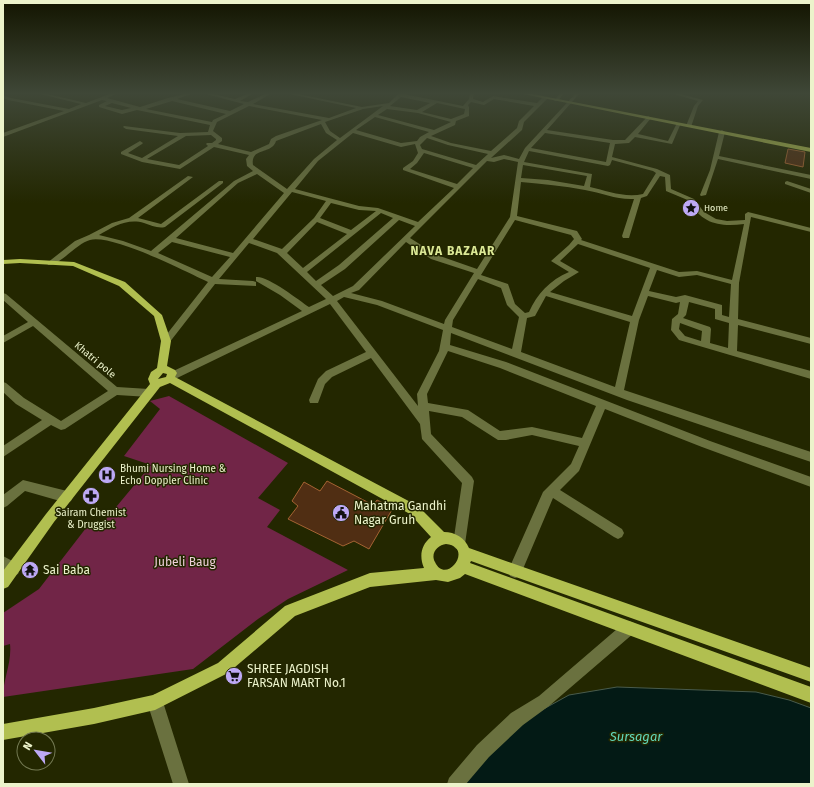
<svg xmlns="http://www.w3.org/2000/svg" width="814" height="787" font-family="'Fira Sans',sans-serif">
<rect width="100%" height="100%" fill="#232700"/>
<path fill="#712547" d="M169 396 288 463 258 498 280 510 267 527 348 570 288 599 258 619 193 669 3 697C3 679 12 663 10 644L3 646V613L39 589 86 528 97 530 151 465 124 456 160 409 150 401Z"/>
<path fill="#031a15" stroke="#495b4c" d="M617 687 756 692 789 700 811 708V784H461L520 722 569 695Z"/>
<path fill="#502e13" stroke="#a46332" d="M788 149 805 152 803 167 785 163Z
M327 481 373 505 377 500 393 508 369 549 354 541 343 546 288 519 298 506 292 501 304 482 320 491Z"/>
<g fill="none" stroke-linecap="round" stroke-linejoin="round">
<path fill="#6a713f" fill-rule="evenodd" d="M36 93H43L86 103 112 93H118L107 98 140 107 168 98 188 93H194L177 99 230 111 244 104 202 93H209L235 99 249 93H254L240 101 248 102 267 93H272L253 104 329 118 356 108 285 93H293L362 107 389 103 399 93 463 106 469 99 470 93H474L473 99 483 102 493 96 537 103 543 97H547V99L524 122 522 130 491 158 504 155 519 159 525 148 576 93H580L547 130 613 140H625L648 116 651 118 638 134 668 141 677 123H681L672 144 635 137 629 143 615 144 612 157 657 169 670 175 671 189 694 199 704 212 716 219 727 221 745 220V214L748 212 811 228V232L751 217 739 283 738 319 811 338V344L738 325 737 351 811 371V379L679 340 671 330 672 319 678 314 680 302 676 303 648 296 639 320 624 390 811 452V462L627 400 451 333 450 345 506 362 710 441 811 477V487L702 447 605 409 579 471 560 490 622 529 624 533 622 537 618 539 614 537 553 498 520 576 515 578 510 576 508 571 543 492 571 464 579 446 532 435 506 440H498L462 417 429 411 431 434 472 477 474 481 465 544 463 548 459 550 455 548 453 544 462 483 422 439 420 424 371 358 332 377 325 384 318 403H310L309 400 318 379 326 371 366 352 330 304 175 379H169L167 376 169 373 302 311 280 295 256 281V277C267 275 299 300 309 307L326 299 277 253 249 243 219 279 253 281 256 282V286L215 284 169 343H163L161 341 163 339 208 282C185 271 112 234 90 240 77 243 58 267 48 265L47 263 75 241 89 235 112 223 129 218 188 176 193 177 138 218 161 224 219 181H223V183L165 227C158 229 151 225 144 223 127 218 113 227 99 235L123 241 151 251 234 181 253 171 247 166 246 159 249 155 214 147 180 169 142 162 121 154V152L140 141 143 143 142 144 128 153 142 158 178 136 126 129 123 127 124 126 180 133 208 132 210 125 137 110 122 114 99 107V105L107 101 102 100 3 137V133L64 111 8 100 3 98V95L11 98 69 109 81 104ZM401 97 430 103 417 110 390 106ZM494 99 534 106 519 121 517 128 491 151 451 143 431 136 455 125 456 121 469 116V107L468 105 471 102 484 105ZM172 101 226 114 213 120 212 122 146 109ZM112 103 131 108 122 110 105 106ZM437 103 465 109 464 114 451 119 422 112ZM249 106 322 120 276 136 271 139 269 144 251 152 218 144 222 141V138L213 131 217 122ZM383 106 340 138 330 131 325 122 363 109ZM387 109 418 113 451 122 434 130 378 115ZM375 117 429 132 420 137 417 141 401 143 356 130ZM321 124 326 133 337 140 314 159 287 189 253 165C250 147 272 155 276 141ZM353 133 401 147 415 144 418 153 413 161 403 168V170L454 188 418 222 378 208 359 206 295 189 318 161ZM545 133 610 143 606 162 531 148ZM211 135 216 139V140L212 143H207L206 144 208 146 179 165 147 159 186 136ZM427 138 448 145 488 154 476 165 422 149 420 145ZM529 151 608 166 610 165 612 160 653 171 656 173 643 194C625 198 607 191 590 187L592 174 524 162ZM424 153 473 168 457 184 410 169 417 163ZM504 159 518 162 510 217 477 269 437 255 410 238 487 161 494 162ZM523 165 587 176 584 186 548 180 521 178ZM257 174 284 193 233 253 176 238 238 183ZM660 176 665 177 666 191 690 201C701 224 720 227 744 224L732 280 697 271 679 272 581 240 582 239 577 231 517 216 521 182C542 184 564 186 585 190 602 193 617 200 634 199L622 236 623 238H629L641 198 647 196ZM292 192 326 201 314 218 282 249 253 239ZM331 203 359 210 376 211 351 230 320 218ZM381 213 393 218 339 265 316 281 307 272ZM399 220 415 226 353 286 333 296 321 285 345 269ZM515 220 571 235 574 239 569 245 551 261 569 272C550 280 537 294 529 312L525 313 515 304 508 284 481 275ZM317 222 347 234 303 268 287 253ZM172 242 230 257 212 277 158 253ZM406 242 431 259 474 273 445 320 444 324 382 301 351 293 359 290ZM578 244 650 268 632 316 550 292 564 281 579 272 560 261ZM657 270 679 277 697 275 731 284 729 317 722 315V305L685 295 676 297 649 291ZM478 279 501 288 507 305 519 317 512 349 452 327 453 320ZM546 296 630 322 615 387 521 352 527 318 535 316ZM344 297 377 305 443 330 439 351 417 394 418 406 337 301ZM689 302 715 309V319L729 323 728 348 710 343 711 329 710 327 683 318 686 315ZM680 323 702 331 701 341 685 336 679 329ZM448 351 500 368 596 406 582 438 532 427 500 431 468 410 428 403 427 394Z
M560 93H564L558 101H554Z
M670 93H677L703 100 698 106 691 127 686 126 694 106 698 101Z
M722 130 725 132 719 156 811 175V179L718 159 706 195 701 196 700 195 710 170 719 132Z
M787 181 811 189V193L785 184V182Z
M3 293 6 294 117 387 149 389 153 390 154 393 153 396 149 397 117 395 65 429 61 430 51 425 3 457V446L42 420 16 404 3 392V382L6 383 24 398 61 421 108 391 33 326 3 343V336L28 322 3 300Z
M23 480 67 491 71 493 73 497 71 501 67 503 25 491 7 506 3 508V495Z
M3 556 18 564 20 569 18 574 13 576 3 570Z
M629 621 634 623 636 628 634 633 549 706 523 725 489 757 466 784H447L449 778 477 745 511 713 539 696 624 623Z
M155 694 160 697 163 702 189 784H173L147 702 150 697Z"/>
<path fill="#b1bf50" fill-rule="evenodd" d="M518 93H527L811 148V152Z
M20 259 74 262 125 282 162 315 171 341 167 366 175 370 177 373 175 377 418 506 444 532C455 532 465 538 469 548L811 668V682L471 561 470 563 811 687V703L465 574 460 578 448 582 436 580 370 587 295 616 228 673 155 710 94 724 3 740V724L94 708 153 695 218 663 285 606 290 604 370 573 424 568C419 556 421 545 431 537L410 514 170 383 160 387 54 522 8 587 3 589V571L46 514 150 384 148 379 151 372 157 368 161 341 154 316 119 286 73 266 20 263 3 264V260ZM163 373 167 374 166 377 158 379ZM446 544C475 547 446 586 435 562 430 553 438 545 446 544Z"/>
</g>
<linearGradient id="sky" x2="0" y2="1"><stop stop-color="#131500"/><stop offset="0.46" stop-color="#3f4737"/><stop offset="1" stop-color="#3f4737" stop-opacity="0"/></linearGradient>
<rect width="814" height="203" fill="url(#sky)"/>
<defs>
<symbol id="sight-disc" viewBox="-11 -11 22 22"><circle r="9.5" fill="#bda9f5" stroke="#232700"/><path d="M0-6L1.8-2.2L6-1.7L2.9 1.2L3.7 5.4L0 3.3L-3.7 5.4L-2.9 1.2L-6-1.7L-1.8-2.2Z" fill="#111"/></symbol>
<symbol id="hospital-disc" viewBox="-11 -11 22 22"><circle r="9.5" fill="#bda9f5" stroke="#232700"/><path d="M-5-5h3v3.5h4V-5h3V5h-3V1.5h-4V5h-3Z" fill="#111"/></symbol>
<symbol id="pharmacy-disc" viewBox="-11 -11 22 22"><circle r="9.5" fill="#bda9f5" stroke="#232700"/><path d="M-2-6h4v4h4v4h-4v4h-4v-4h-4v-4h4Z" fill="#111"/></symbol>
<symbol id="civic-disc" viewBox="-11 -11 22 22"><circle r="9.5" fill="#bda9f5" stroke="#232700"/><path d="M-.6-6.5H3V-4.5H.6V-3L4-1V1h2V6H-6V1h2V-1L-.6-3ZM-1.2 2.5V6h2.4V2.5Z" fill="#111"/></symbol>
<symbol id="temple-disc" viewBox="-11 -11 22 22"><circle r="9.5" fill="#bda9f5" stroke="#232700"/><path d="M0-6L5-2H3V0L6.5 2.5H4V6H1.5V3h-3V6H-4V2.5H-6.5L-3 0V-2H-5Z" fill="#111"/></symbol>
<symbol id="supermarket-disc" viewBox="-11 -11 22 22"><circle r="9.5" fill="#bda9f5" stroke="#232700"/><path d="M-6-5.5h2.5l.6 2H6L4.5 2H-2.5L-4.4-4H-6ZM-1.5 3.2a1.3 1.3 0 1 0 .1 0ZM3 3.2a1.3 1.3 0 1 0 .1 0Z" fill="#111"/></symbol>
</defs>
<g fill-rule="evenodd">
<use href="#sight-disc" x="681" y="198" width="20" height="20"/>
<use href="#hospital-disc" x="97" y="465" width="20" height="20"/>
<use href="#pharmacy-disc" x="81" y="486" width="20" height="20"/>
<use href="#civic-disc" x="331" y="503" width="20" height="20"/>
<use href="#temple-disc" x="20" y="560" width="20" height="20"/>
<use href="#supermarket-disc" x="224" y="666" width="20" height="20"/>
</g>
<g text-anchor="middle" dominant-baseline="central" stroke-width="3" stroke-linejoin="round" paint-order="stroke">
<g font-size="9" fill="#ecf3cb" stroke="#232700" text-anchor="start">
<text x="704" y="208">Home</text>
</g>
<g font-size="10" fill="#ecf3cb" stroke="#232700">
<text transform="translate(95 360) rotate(40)">Khatri pole</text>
</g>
<g font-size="10" fill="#ecf3cb" stroke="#232700" text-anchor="start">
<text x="120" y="469">Bhumi Nursing Home &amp;<tspan x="120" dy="12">Echo Doppler Clinic</tspan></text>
<text x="91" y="513" text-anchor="middle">Sairam Chemist<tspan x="91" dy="12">&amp; Druggist</tspan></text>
</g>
<g font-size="12" font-weight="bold" letter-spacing="1" fill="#dbe895" stroke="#232700">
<text x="453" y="251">NAVA BAZAAR</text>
</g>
<g font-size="12" fill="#ecf3cb" stroke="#232700" text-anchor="start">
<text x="354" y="506">Mahatma Gandhi<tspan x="354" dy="14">Nagar Gruh</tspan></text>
<text x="43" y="570">Sai Baba</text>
<text x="247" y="669">SHREE JAGDISH<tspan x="247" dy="14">FARSAN MART No.1</tspan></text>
</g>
<g font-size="12" fill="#efd0da" stroke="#232700">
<text x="185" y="562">Jubeli Baug</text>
</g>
<g font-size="13" font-style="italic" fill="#61d7bb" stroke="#232700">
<text x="636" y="736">Sursagar</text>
</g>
</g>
<rect width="814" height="787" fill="none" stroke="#ecf3cb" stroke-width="8"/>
<g transform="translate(36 751) rotate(301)"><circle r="19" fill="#232700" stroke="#737951"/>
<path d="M0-3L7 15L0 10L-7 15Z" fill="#bda9f5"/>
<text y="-6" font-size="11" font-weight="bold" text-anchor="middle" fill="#ecf3cb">N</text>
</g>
</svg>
